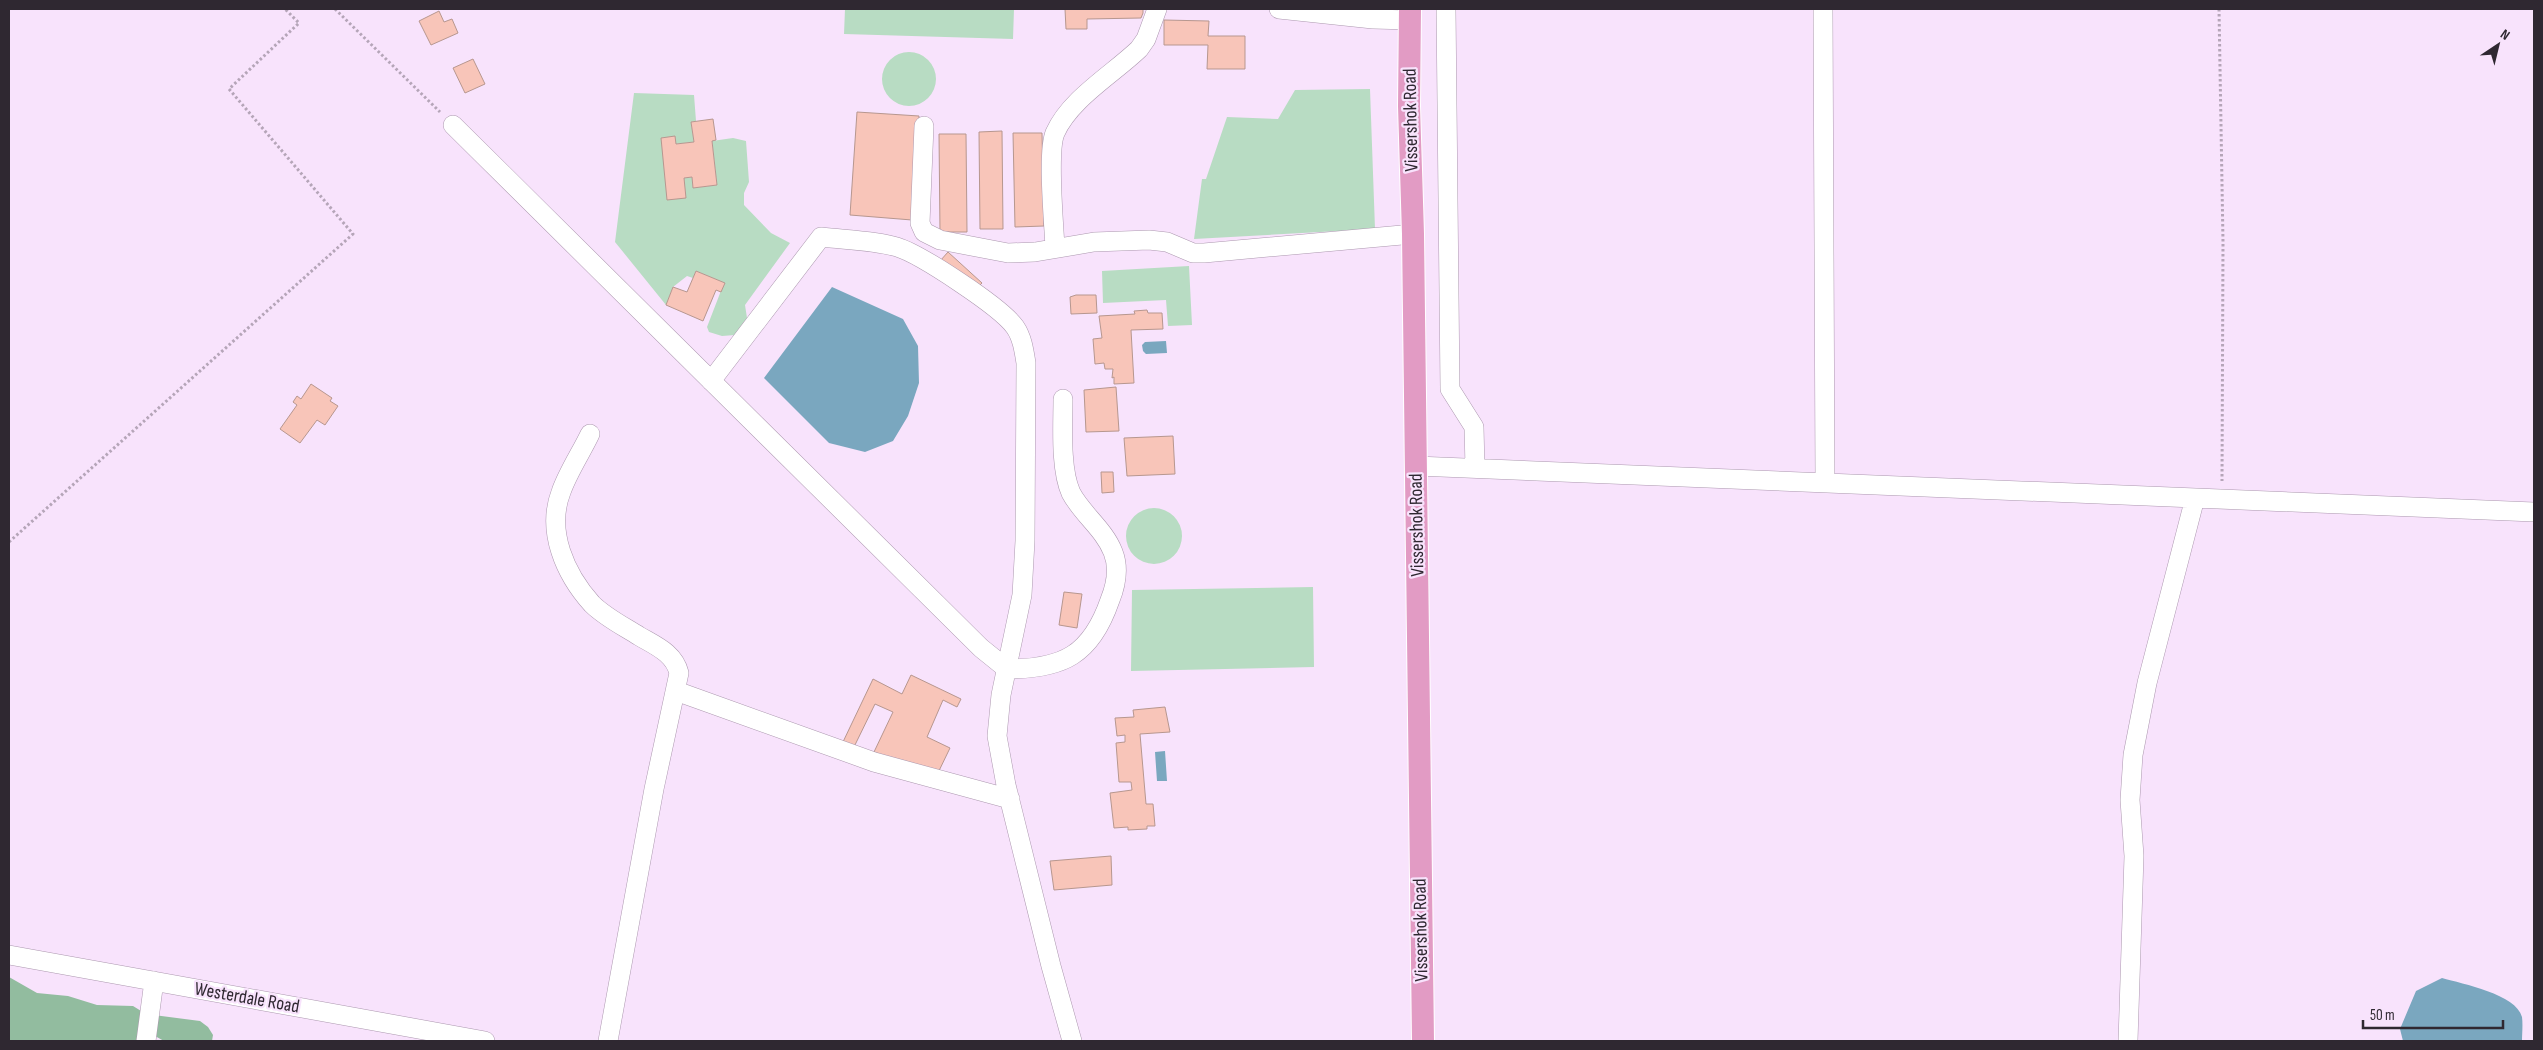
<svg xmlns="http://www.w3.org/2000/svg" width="2543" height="1050" font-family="'Sofia Sans Condensed',sans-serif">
<rect width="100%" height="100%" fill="#f8e3fc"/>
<path fill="#b8dcc3" d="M845 9H1014L1013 39 844 34Z
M882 79a27 27 0 1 1 54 0a27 27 0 1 1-54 0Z
M1370 89 1375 229 1194 239 1202 179H1206L1227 117 1278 119 1295 90Z
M634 93 694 95 696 121 691 122 694 142 676 144 661 138 684 178 692 177 693 188 717 185 712 141 733 138 746 141 749 182 744 193V205L771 233 790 243 745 305 747 318 735 335 722 336 709 332 707 327 724 283 696 271 693 278 687 276 673 287 666 305 615 242Z
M1189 266 1192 325 1168 326 1166 300 1103 303 1102 271Z
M1126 536a28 28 0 1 1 56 0a28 28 0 1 1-56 0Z
M1313 587 1314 667 1131 671 1132 590Z"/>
<path fill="#92bc9f" d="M9 977 37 993 68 996 97 1005 133 1006 146 1014 200 1021 208 1027 213 1035 212 1041H164L155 1036 141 1041H9Z"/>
<path fill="#7aa7bf" d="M832 287 903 319 918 346 919 383 908 416 893 441 865 452 829 443 764 378Z
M1166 341 1167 353 1146 354 1143 351 1142 345 1145 342Z
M1165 751 1167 781H1157L1155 752Z
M2442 978C2463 984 2516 994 2522 1017 2523 1025 2522 1034 2522 1041H2403L2400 1029 2416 991Z"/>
<path fill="#f8c5b9" stroke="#b7978f" d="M1065 9H1143V13L1141 18 1087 19V29H1066Z
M439 11 444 22 452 19 458 33 431 45 419 21Z
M1164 20 1209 21 1208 36H1245V69H1207L1208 45H1164Z
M473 59 485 84 465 93 453 68Z
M857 112 919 116 912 220 850 215Z
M713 119 716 140 712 141 717 185 693 188 692 177 684 178 686 198 667 200 661 138 675 136 676 144 694 142 691 122Z
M1002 131 1003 229H980L979 132Z
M1013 133H1042L1044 226 1015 227Z
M939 134H966L967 232H940Z
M948 252 982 283 973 292 940 261Z
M696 271 725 283 721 292 716 290 703 321 666 305 673 287 687 292Z
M1076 295H1096L1097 313 1071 314 1070 297Z
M1147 310 1148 313H1162L1163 329 1131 330 1134 383 1114 384V377L1112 378 1113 369H1105L1104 363 1095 364 1093 339 1102 338 1099 316 1135 314 1134 311Z
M311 384 332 398 330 401 338 406 325 425 317 420 300 443 280 429 297 405 293 402 297 396 301 399Z
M1116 387 1119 431 1086 432 1084 390Z
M1173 436 1175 474 1127 476 1124 438Z
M1101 472H1113L1114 492 1102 493Z
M1064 592 1082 594 1077 628 1059 625Z
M911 675 961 699 957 707 943 700 927 737 950 748 936 777 874 752 893 712 875 704 853 749 842 744 873 679 902 694Z
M1165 707 1170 732 1140 734 1146 804H1153L1155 826H1147V829L1128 830V827L1114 828 1110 793 1132 790 1131 782H1119L1116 743 1125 742V735L1117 736 1115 718 1134 717 1133 710Z
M1111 856 1112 885 1054 890 1050 861Z"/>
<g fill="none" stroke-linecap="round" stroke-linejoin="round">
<defs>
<path id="minor" d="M1279 9 1373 19 1410 20
M1446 9 1450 389 1474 427 1475 468
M1823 9 1825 483
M453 125 981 648 1007 669C1063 669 1091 655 1110 600 1116 585 1119 567 1113 552 1104 529 1082 514 1071 493 1060 469 1063 425 1063 399
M924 126 920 223 924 232 940 240 1008 253 1035 252 1094 242 1149 240 1167 242 1193 253H1204L1413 234
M1055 248C1054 224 1047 152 1055 133 1070 99 1113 74 1139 49L1146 39 1157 9
M711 381 821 237C846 240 873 240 897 247 920 254 1001 307 1015 327 1022 337 1024 350 1026 363L1025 541 1022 595 1001 695 997 736 1006 785 1051 966 1072 1041
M590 434C581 453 568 472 561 492 546 531 565 574 592 604 605 617 623 626 639 636 656 646 674 653 679 673L654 789 608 1041
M1416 466 2534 512
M676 691 874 762 1010 799
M9 955 485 1041
M146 1041 154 981
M2128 1041 2134 856 2130 800 2133 755 2147 683 2195 498"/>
<path id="major" d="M1410 9 1409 106 1413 234 1423 1041"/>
</defs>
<use href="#minor" stroke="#ac98af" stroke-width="20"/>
<use href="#major" stroke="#fff" stroke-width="24"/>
<path stroke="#b5a5b8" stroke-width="3" stroke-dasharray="2.5 2.5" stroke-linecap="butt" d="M335 9 440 112
M2219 9 2223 242 2222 481
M9 542 353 234 229 89 299 23 285 9"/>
<use href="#minor" stroke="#fff" stroke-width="19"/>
<use href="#major" stroke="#e29bc4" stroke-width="22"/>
</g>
<g text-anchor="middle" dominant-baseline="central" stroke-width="4.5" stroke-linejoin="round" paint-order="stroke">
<g font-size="19" fill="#2f2831" stroke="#f8e3fc">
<text transform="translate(1411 120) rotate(-91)">Vissershok Road</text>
<text transform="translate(1417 525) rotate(-91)">Vissershok Road</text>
<text transform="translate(1421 930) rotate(-91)">Vissershok Road</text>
<text transform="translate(247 998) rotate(10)">Westerdale Road</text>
</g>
</g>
<rect width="2543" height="1050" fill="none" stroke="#2f2831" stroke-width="20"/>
<g transform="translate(2498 45) rotate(35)" stroke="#f8e3fc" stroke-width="4" paint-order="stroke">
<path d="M0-4L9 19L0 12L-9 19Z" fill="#2f2831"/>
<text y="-8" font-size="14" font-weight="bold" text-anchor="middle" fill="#2f2831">N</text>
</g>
<path d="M2363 1020v8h140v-8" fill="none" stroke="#2f2831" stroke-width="2.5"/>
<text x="2370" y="1020" font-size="15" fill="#2f2831" stroke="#f8e3fc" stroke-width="4" paint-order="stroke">50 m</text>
</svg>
